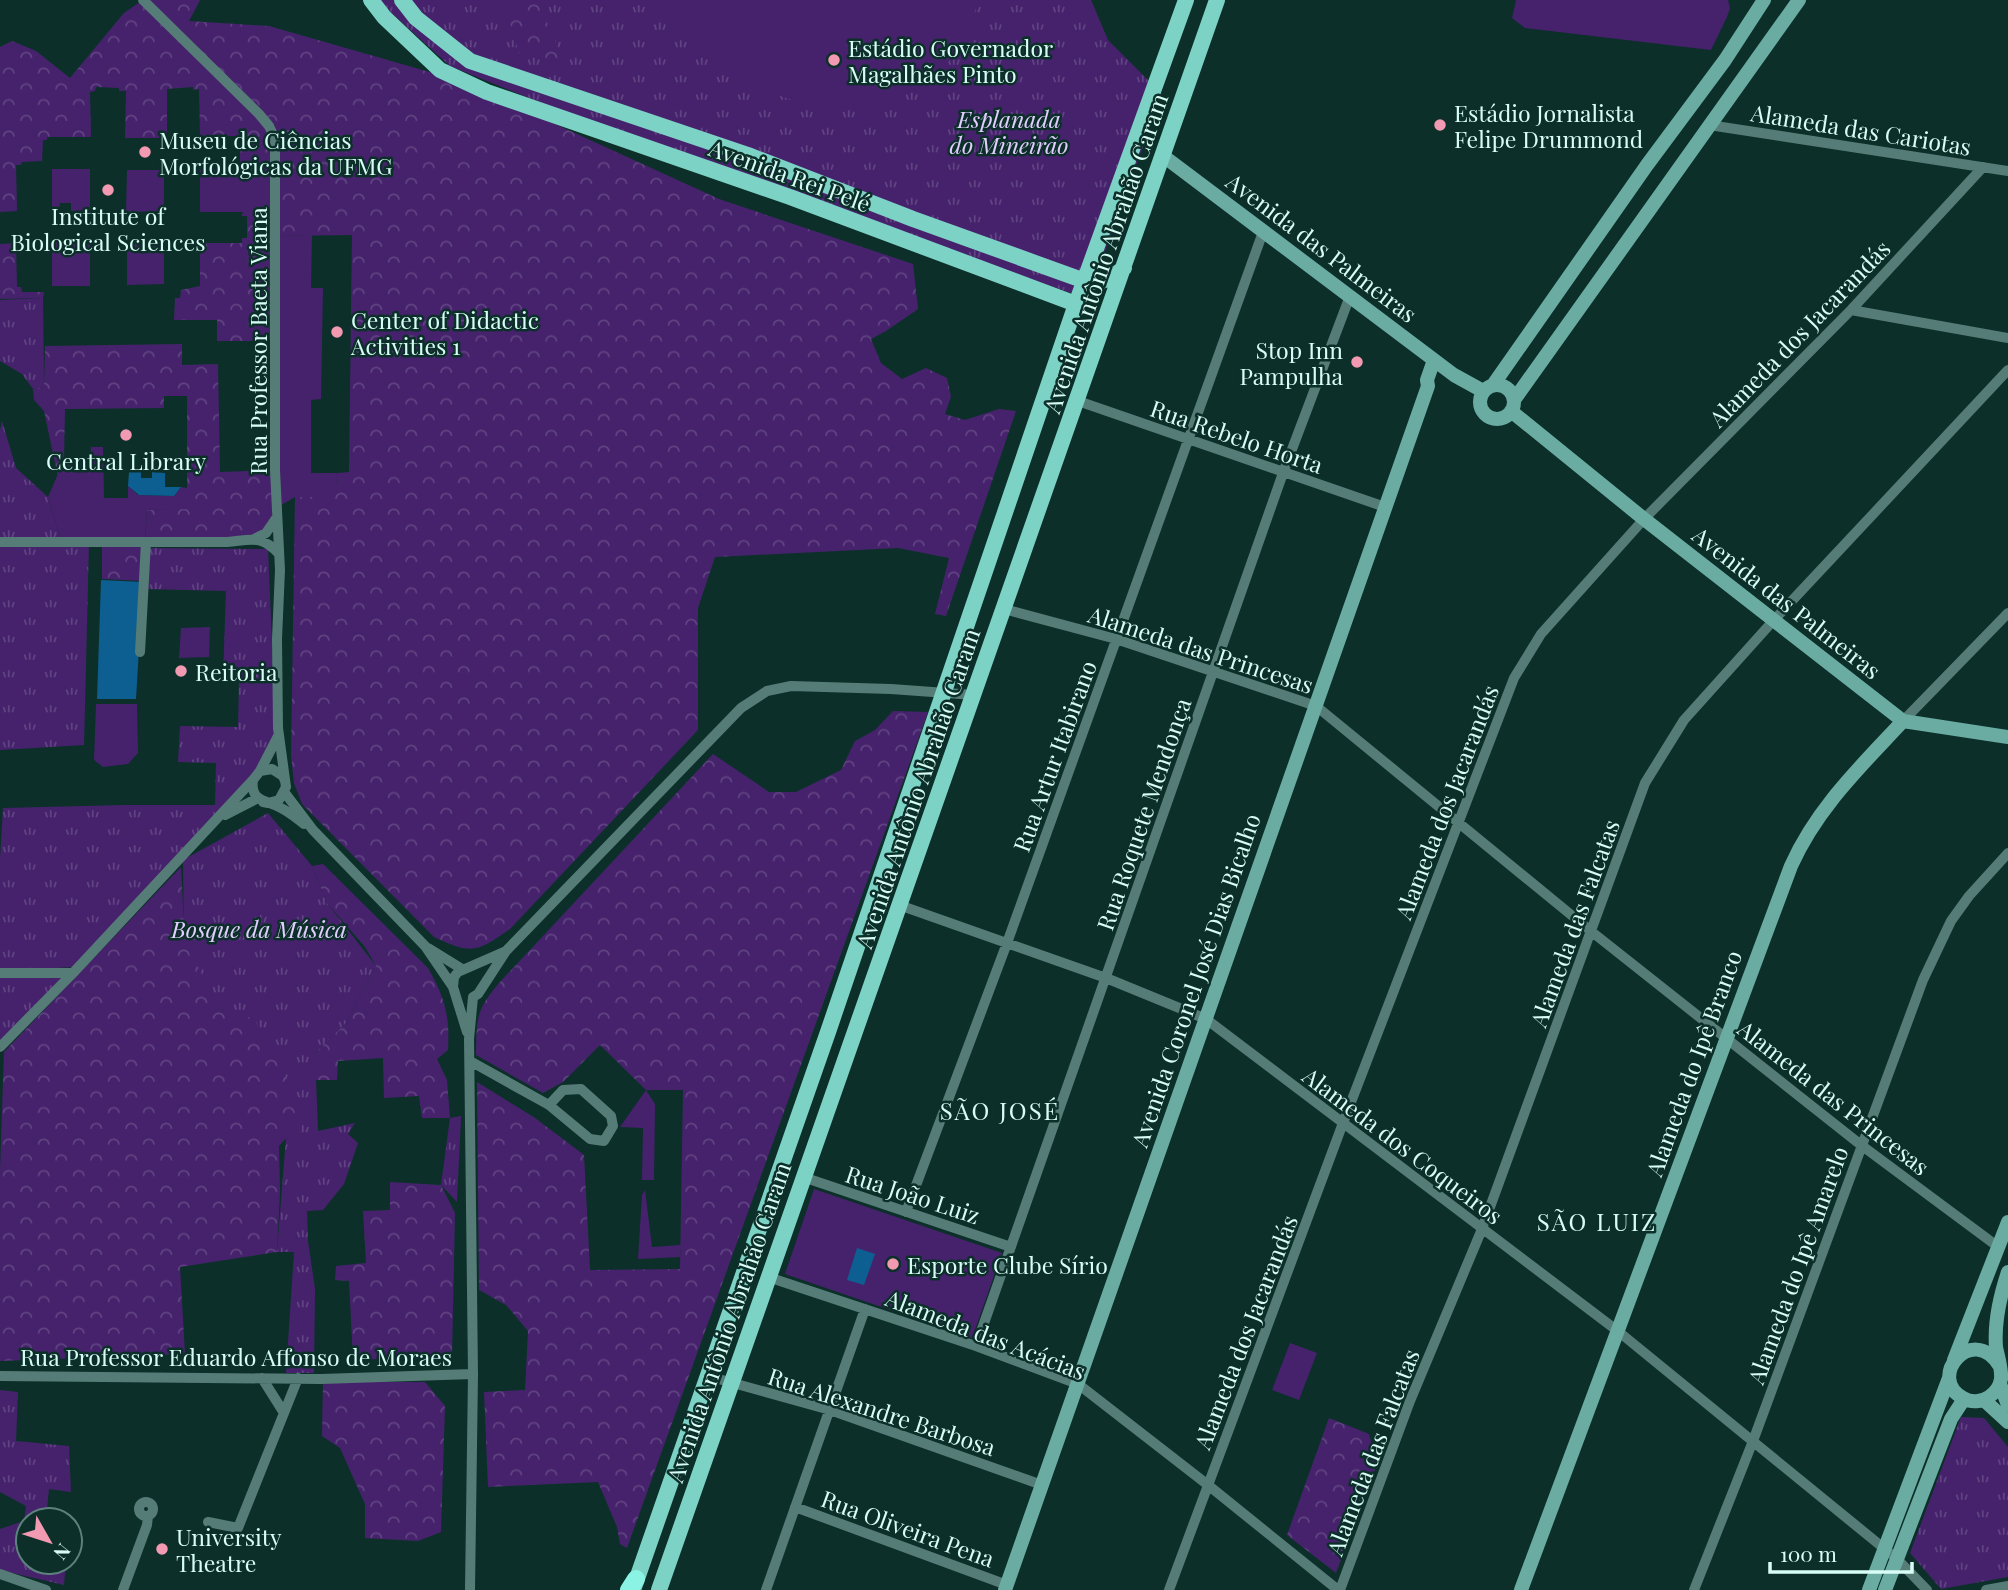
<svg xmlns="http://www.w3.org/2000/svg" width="2008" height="1590" font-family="'Playfair Display',serif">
<defs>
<pattern id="grass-tufts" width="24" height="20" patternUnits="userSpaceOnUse" patternTransform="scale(1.75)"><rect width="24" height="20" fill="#46226c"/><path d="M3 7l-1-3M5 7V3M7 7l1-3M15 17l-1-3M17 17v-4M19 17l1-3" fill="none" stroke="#604382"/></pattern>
<pattern id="forest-crowns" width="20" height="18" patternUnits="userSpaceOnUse" patternTransform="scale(1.75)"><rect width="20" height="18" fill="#46226c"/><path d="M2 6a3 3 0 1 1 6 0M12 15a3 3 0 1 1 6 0" fill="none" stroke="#604382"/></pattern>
</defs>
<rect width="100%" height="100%" fill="#0c2f2a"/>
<path fill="url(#grass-tufts)" d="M377 0H1091L1108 40 1162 94 1088 299 621 135 450 66Z
M43 298 44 387 33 389 22 374 0 361V300Z
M2 421 16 468 48 497 61 540 0 539V430Z
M0 542H89L84 745 0 750Z
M150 548 268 549 276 736 257 769 74 967 0 971V859L3 808 125 805H215L216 763 178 762 180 726 238 727 239 679 223 678 226 591 146 589Z
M268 813 312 866 327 903 376 966 345 1024 315 1053 318 1131 355 1123 348 1134 358 1143 344 1184 323 1210 307 1211 308 1241 315 1289 314 1373H286L294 1252H277L286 1137 228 1019 184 945 183 860Z
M0 973H73L0 1047Z
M461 1116V1117L457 1202 441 1185 450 1118Z
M0 1390 18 1392 16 1441 69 1446 71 1492 49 1489 46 1520H28V1562H66L64 1585 0 1570V1529L24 1521 26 1506 0 1492Z
M1961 1417 1984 1418 2008 1447V1577L1941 1589 1910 1553Z"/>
<path fill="url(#forest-crowns)" d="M143 0H200L189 21 269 26 461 81 719 199 913 264 918 309 886 331 871 339 881 363 902 379 926 368 947 378 951 397 945 414 965 420 999 409 1016 411 946 616 935 614 949 558 898 548 715 557 698 608V730L510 929C477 952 472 955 434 937L302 804 294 783 291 755 295 497H320L336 483 338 473 349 472 352 235 275 236V341H217V320H174L175 298H180L181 290 200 286V243H242V238H247V216H242L243 212H275V169H240V136H200L199 89 193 90V87L167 89V138H125L126 91H119V88L96 87 95 91 90 92 91 137H47V140H43L42 161 22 162 21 165H16L17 211 0 212V47L12 41 36 51 70 78 124 13Z
M503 0H537L567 67 519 53Z
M16 243 17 287H21L22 292H44L43 298 0 299V244Z
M182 344V365L218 364 220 472 275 470 278 515 256 538 146 542 144 581 102 579V543L145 542 147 510 187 508V396H164V408L65 409 64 460 58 477 44 411 34 400 33 389 44 387 45 346Z
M893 711 928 712 627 1548 620 1544 617 1527 598 1482 488 1487 484 1392 525 1390 528 1331 506 1305 479 1290 477 1082 535 1118 584 1155 590 1270 680 1269 683 1090H646L600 1045 563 1082 543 1093 476 1055C477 1018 475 1011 500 982L713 754 769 792H796L841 770 855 741 875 730Z
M323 864 428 968C445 998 450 1016 448 1050L437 1059 447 1080 450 1118H422L419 1096 384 1098 383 1058 338 1061 337 1080H315V1053L345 1024 376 966 365 947 327 903 312 866Z
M181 867 185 945 228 1019 253 1017C271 1050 299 1095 300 1132L287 1137 279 1146 280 1192 277 1252 180 1267 185 1354 0 1361V1170L4 1052Z
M390 1182 441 1185 455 1213 452 1356 353 1360 349 1281 335 1280 336 1266 366 1263 363 1211 390 1210Z
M323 1382H425L445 1406 441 1532 418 1541 365 1538V1504L340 1448 322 1436Z
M1329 1418 1369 1434 1377 1464 1336 1573 1287 1535Z"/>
<path fill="#46226c" d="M667 0H978C951 112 841 132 749 82 714 62 689 33 667 0Z
M1516 0H1728L1730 8 1727 17 1711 50 1525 28 1512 18Z
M52 169H90V210L71 211V203H60L59 211H52Z
M275 169V212H200V170Z
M127 170H164V211L126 212Z
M312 235 311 288H323L321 399 311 400V473H338L335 488 320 497H295L278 507 277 236Z
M52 243 90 244V286H52Z
M127 243H164V284L127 285Z
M91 447H103L104 498H128V486L138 495 174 496 181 487 187 488V509L147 510 145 541 61 540 48 497 64 460H90Z
M210 627 209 657 179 658 181 628Z
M96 704H137L138 753 128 764 103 767 94 760Z
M646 1090 655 1104 654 1180H642L643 1128 620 1127Z
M814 1189 1002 1253 972 1338 785 1274Z
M645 1190 652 1247 681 1245 680 1257 638 1259 642 1195Z
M1290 1343 1317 1353 1299 1400 1272 1390Z"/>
<path fill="#0d5f91" d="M129 472H141V478H152V472L165 473V487H181L174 496 139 495 128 486Z
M101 580 143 582 136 699H97Z
M857 1248 875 1254 864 1285 847 1280Z"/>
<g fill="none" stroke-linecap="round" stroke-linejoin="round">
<path stroke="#557c76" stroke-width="10" d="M143 0 259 114 269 126 275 139V470L280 570 277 639 278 728 286 787 279 800 268 803 263 802
M1709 125 2008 171
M1851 310 2008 338
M1078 401 1385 507
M256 538 266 533 277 517
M0 542H227C251 540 261 534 279 554
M1004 609 1116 639 1316 706 1592 932 1861 1145 1997 1246
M140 652 146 542
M1903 721 2008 613
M260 771 272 769 283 776 285 781
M253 780C250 801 265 800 279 807 288 811 296 818 304 824
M285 793 313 830 425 946 453 987 467 1032
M225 815 258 798
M899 905 1106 978 1206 1019 1619 1332 1897 1559 1927 1590
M428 948 462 969
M0 973H73
M453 987 454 977 458 972 506 951
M0 1047 73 973 253 780 260 771 278 736
M470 1061 549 1105 590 1139 604 1141 613 1126 611 1116 581 1089 563 1090 549 1105
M803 1177 1011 1247
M906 1212 1007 943 1263 232
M768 1277 976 1346 1078 1384 1208 1485 1338 1590
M976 1346 1283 473 1350 296
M0 1376 321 1379 473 1374
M708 1376 830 1410 1042 1485
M262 1378 284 1413
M139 1509a7 7 0 1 1 14 0a7 7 0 1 1-14 0Z
M795 1507 1007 1585
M208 1522 238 1528 298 1378
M0 1574 46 1590
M123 1590 147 1525 148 1516
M470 1590 473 1374 469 1039 473 997 478 994 506 951 741 708 767 691 791 686 891 689 974 695
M766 1590 865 1309
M1169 1590 1343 1123 1514 678 1541 634 1644 519 1851 310 1983 167
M1340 1590 1410 1401 1482 1229 1645 783 1684 720 1773 621 2008 370
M1694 1590 1753 1441 1923 980 1951 921 1969 896 2008 853
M1986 1590 2008 1586"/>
<path stroke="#6baca2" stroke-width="14" d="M1162 155 1454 375 1483 391
M1493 385 1647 165 1725 60 1764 0
M1480 402a17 17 0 1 1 34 0a17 17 0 1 1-34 0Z
M1514 400 1799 0
M1511 411 1644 519 1903 721 2008 737
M1954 1360 2008 1222
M1999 1365C1972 1323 1926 1378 1963 1398 1971 1403 1982 1402 1989 1397 1995 1393 2000 1386 2001 1379 2002 1369 1998 1357 1996 1347 1994 1321 2000 1296 2008 1272
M2000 1384 2008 1405
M1984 1400 2008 1422
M1005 1590 1428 386 1427 380 1434 360
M1521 1590C1613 1349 1700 1107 1791 866 1817 808 1861 766 1903 721
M1869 1590 1949 1378
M1885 1590 1951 1419 1964 1399"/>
<path stroke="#7cd2c4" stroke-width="16" d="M371 0 384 17 440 70 487 92 790 197 1076 304
M402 0 416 18 470 61 748 155 913 219 1085 281C1102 284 1110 279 1124 268
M633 1590 828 1032 1076 304 1186 0
M659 1590 1217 0"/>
<path stroke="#8af3e3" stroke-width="18" d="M629 1590 636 1579"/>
</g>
<g fill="#f19ab1" stroke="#0c2f2a" stroke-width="2.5">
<circle cx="834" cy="60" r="7"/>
<circle cx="1440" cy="125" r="7"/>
<circle cx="145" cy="152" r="7"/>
<circle cx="108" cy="190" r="7"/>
<circle cx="337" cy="332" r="7"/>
<circle cx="1357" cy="362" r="7"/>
<circle cx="126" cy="435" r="7"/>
<circle cx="181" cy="671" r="7"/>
<circle cx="893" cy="1264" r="7"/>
<circle cx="162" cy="1549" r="7"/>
</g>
<g text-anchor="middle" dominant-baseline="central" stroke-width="5" stroke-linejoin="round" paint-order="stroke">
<g font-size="23" fill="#d7fdf6" stroke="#0c2f2a" text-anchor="start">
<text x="848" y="47">Estádio Governador<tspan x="848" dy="26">Magalhães Pinto</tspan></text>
<text x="1454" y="112">Estádio Jornalista<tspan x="1454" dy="26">Felipe Drummond</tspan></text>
<text x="159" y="139">Museu de Ciências<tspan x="159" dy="26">Morfológicas da UFMG</tspan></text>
<text x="108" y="215" text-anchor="middle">Institute of<tspan x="108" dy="26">Biological Sciences</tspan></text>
<text x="351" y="319">Center of Didactic<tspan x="351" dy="26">Activities 1</tspan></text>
<text x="1343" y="349" text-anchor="end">Stop Inn<tspan x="1343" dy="26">Pampulha</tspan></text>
<text x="126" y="460" text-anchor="middle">Central Library</text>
<text x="195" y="671">Reitoria</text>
<text x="907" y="1264">Esporte Clube Sírio</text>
<text x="176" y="1536">University<tspan x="176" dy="26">Theatre</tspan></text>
</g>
<g font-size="23" font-style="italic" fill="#e2cffe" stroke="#0c2f2a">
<text x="1009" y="118">Esplanada<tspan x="1009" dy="26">do Mineirão</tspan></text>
<text x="259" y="928">Bosque da Música</text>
</g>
<g font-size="23" fill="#d7fdf6" stroke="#0c2f2a">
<text transform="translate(1861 129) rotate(9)">Alameda das Cariotas</text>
<text transform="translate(790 175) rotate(20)">Avenida Rei Pelé</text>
<text transform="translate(1322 247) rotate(37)">Avenida das Palmeiras</text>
<text transform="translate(1105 253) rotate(-71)">Avenida Antônio Abrahão Caram</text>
<text transform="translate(1799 333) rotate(-46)">Alameda dos Jacarandás</text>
<text transform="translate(257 341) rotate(-90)">Rua Professor Baeta Viana</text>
<text transform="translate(1237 436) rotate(19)">Rua Rebelo Horta</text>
<text transform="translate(1787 602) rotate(38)">Avenida das Palmeiras</text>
<text transform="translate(1201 649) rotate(18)">Alameda das Princesas</text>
<text transform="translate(1054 756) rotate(-70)">Rua Artur Itabirano</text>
<text transform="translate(917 788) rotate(-71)">Avenida Antônio Abrahão Caram</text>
<text transform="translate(1446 802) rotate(-69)">Alameda dos Jacarandás</text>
<text transform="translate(1143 814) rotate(-71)">Rua Roquete Mendonça</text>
<text transform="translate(1574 923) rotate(-70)">Alameda das Falcatas</text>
<text transform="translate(1195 980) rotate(-71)">Avenida Coronel José Dias Bicalho</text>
<text transform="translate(1693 1063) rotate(-70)">Alameda do Ipê Branco</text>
<text transform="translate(1834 1097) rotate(38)">Alameda das Princesas</text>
<text transform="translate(1403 1145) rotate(37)">Alameda dos Coqueiros</text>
<text transform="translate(913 1194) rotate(18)">Rua João Luiz</text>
<text transform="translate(1797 1265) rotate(-70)">Alameda do Ipê Amarelo</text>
<text transform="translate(728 1322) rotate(-71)">Avenida Antônio Abrahão Caram</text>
<text transform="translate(1245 1332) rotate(-69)">Alameda dos Jacarandás</text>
<text transform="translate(986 1334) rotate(21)">Alameda das Acácias</text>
<text x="236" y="1356">Rua Professor Eduardo Affonso de Moraes</text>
<text transform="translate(882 1411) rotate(18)">Rua Alexandre Barbosa</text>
<text transform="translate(1372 1452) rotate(-69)">Alameda das Falcatas</text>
<text transform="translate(908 1528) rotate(20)">Rua Oliveira Pena</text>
</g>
<g font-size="24" letter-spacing="2" fill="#d7fdf6" stroke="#0c2f2a">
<text x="1000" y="1110">SÃO JOSÉ</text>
<text x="1597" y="1221">SÃO LUIZ</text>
</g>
</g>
<g transform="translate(49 1541) rotate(129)"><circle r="33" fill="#0c2f2a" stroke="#5d817c" stroke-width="2"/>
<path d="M0-5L12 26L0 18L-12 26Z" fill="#f19ab1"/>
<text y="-10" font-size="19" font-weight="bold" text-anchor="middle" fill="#d7fdf6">N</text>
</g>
<path d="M1770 1562v10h142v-10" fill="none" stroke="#d7fdf6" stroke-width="3.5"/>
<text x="1780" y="1562" font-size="21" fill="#d7fdf6" stroke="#0c2f2a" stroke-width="5" paint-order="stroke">100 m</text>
</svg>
